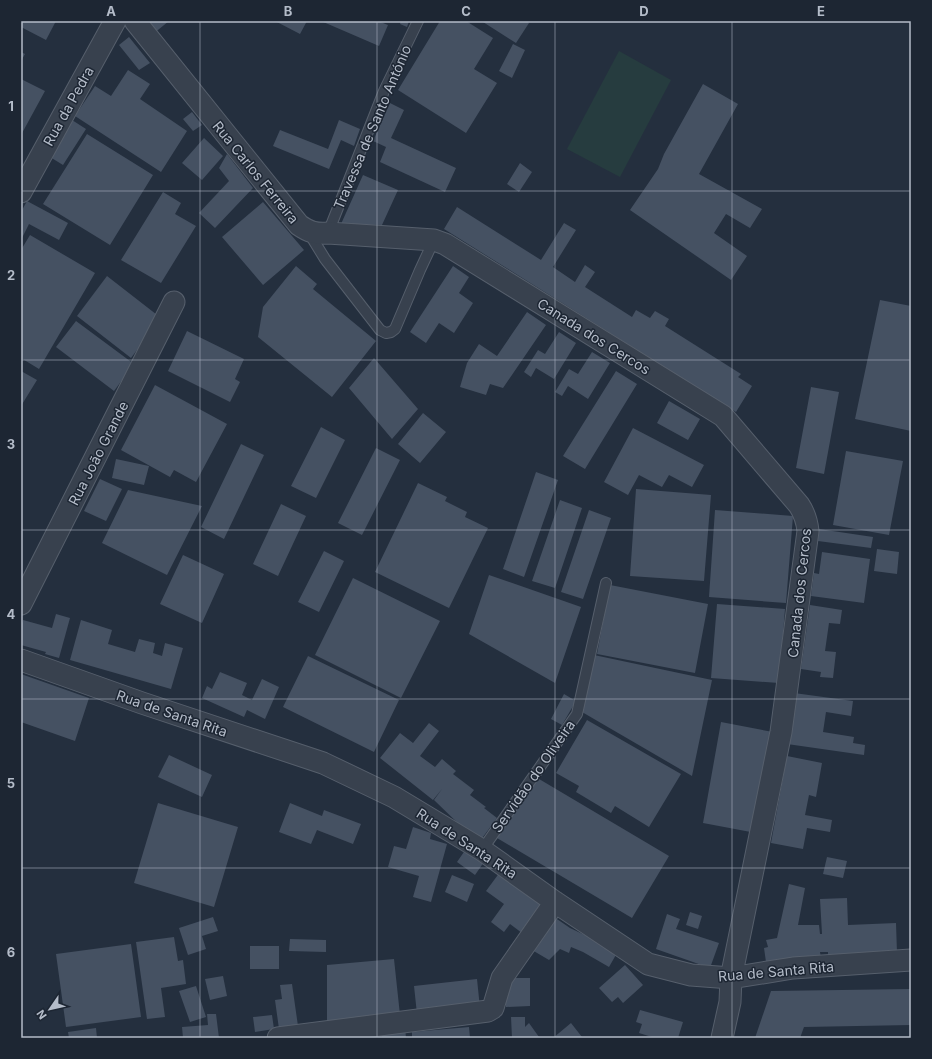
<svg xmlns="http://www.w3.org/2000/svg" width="932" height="1059" font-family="Inter,sans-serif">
<rect width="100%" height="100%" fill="#242f3e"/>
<path fill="#263c3f" d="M619 51 671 80 620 177 567 149Z"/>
<path fill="#455162" d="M21 21H56L46 40 21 27Z
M143 21H169L153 34Z
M275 21H307L300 34Z
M321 21H378L388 25 379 46Z
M401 21H409L407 27 400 24Z
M440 21H466L493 38 474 69 497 83 466 133 398 90Z
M484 21H527L529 23 516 43 483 22Z
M129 37 150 63 139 70 119 45Z
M513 44 525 50 512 78 499 71Z
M21 52 25 54 21 61Z
M128 70 150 84 140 99 187 131 161 172 75 116 95 86 111 96Z
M21 79 45 91 21 135Z
M703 84 738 104 699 174 762 209 750 228 726 214 714 233 747 256 731 280 630 210 658 169 664 154Z
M390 103 404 110 391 138 456 168 445 192 380 162 386 147 373 141Z
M192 112 202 125 193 131 183 119Z
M72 120 86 129 63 165 50 157Z
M339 120 360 129 354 146 341 140 329 169 273 146 280 130 328 149Z
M87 134 153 175 110 245 43 204Z
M204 138 223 156 202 180 182 163Z
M227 154 253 188 215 228 199 213 229 181 219 168Z
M520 163 532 172 519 192 507 184Z
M363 175 398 190 382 225 341 224Z
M163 192 181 203 175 214 196 226 161 283 121 260Z
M27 201 68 223 59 240 29 224 21 240V212Z
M263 202 304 250 263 285 222 237Z
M457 207 541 260 564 223 576 230 553 267 575 282 585 265 595 272 585 287 632 317 636 310 650 318 655 311 669 319 665 326 741 374 738 377 752 386 736 412 444 229Z
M30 235 95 273 39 369 21 358V250Z
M296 266 317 284 313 289 376 341 332 397 258 337 263 307Z
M453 266 469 277 459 293 473 303 454 333 439 323 426 343 410 332Z
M107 276 161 318 131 358 77 316Z
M880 300 911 306V431L855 419Z
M527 312 546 325 503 388 490 384 486 395 460 387 467 363 479 344 497 356Z
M76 321 134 364 114 391 56 347Z
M187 331 244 359 235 379 240 382 230 402 168 371Z
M559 332 576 343 554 379 536 368 531 377 524 372 538 350 545 354Z
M592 352 610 363 588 399 568 386 562 396 555 392 569 369 578 374Z
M374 358 418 409 392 439 349 388Z
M21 371 37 380 21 406Z
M616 371 637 384 585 469 563 456Z
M155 385 227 424 196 482 174 470 170 477 121 450Z
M811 387 839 392 824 474 796 468Z
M669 401 700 419 688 440 657 423Z
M423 413 446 432 420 463 398 444Z
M321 427 345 440 316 498 291 486Z
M633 428 704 465 692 487 669 475 662 487 639 475 628 495 604 482Z
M241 444 264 455 224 539 201 527Z
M376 448 400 460 362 535 338 523Z
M846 451 903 461 889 535 833 525Z
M116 459 149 466 144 485 112 478Z
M536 472 558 480 524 577 503 569Z
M100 479 122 489 106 521 84 511Z
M418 483 447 497 445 501 467 512 465 517 488 528 449 608 375 572Z
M636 489 711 495 704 581 630 576Z
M128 490 202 506 167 575 102 543Z
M560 500 582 508 555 588 532 581Z
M281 504 306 516 278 576 253 564Z
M589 510 611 518 583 599 561 592Z
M715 510 793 516 786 603 709 597Z
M819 529 873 537 871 548 818 541Z
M877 549 899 552 897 574 874 571Z
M324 551 344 561 319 612 298 602Z
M822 552 870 559 864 603 811 596 814 573 819 574Z
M183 555 224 574 202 623 160 604Z
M489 575 581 607 555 683 469 634Z
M353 578 440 621 401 698 315 655Z
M610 585 708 604 695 673 597 654Z
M717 604 785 609 779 683 711 678Z
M810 605 842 610 840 624 829 623 825 651 836 652 833 678 820 677 821 672 801 669Z
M56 614 70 618 59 658 45 654 46 652 21 645V626L23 620 52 628Z
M81 620 112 630 108 644 135 652 139 639 155 643 153 653 162 656 165 643 183 648 171 689 70 660Z
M594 655 712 680 692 776 582 712Z
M308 656 399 700 374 752 283 707Z
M220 672 247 683 242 695 252 700 262 679 279 687 265 719 247 710 244 717 202 698 207 686 212 689Z
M21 674 89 698 75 741 21 722Z
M794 693 853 701 851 716 826 712 823 732 854 737 853 743 865 745 864 755 787 744Z
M564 694 576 701 562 725 551 719Z
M587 720 681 774 649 827 615 806 611 813 576 792 579 786 556 773Z
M721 722 773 732 756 833 703 823Z
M429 723 439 731 420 756 435 767 442 759 456 771 453 774 474 790 470 795 486 807 484 808 497 818 480 841 467 832 434 800 442 789 433 800 380 758 400 733 413 743Z
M169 755 212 775 202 797 158 777Z
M787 756 822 763 816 797 809 795 805 815 832 820 830 832 807 828 803 849 771 843Z
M534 776 669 856 632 918 497 838Z
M158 803 238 827 214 907 134 883Z
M290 803 322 816 324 810 361 824 353 844 317 830 311 844 279 832Z
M413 827 431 833 430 839 447 844 431 902 413 897 419 876 388 867 394 846 406 849Z
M466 849 484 862 475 875 457 862Z
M827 857 847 861 843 878 823 874Z
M500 872 547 906 526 936 510 924 504 932 491 922 504 904 486 891Z
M452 875 474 884 467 902 445 892Z
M789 884 805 888 798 925H819L820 934H822L820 899 847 898 848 925 896 923 897 953 828 955V952H820L821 958 766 962 764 948 768 947 766 940 777 938Z
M690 912 702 916 698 929 686 925Z
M667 914 680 919 676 929 719 943 710 968 656 949Z
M213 917 218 931 202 936 206 949 188 955 179 928Z
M554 917 570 928 591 938 617 953 609 967 583 952 571 947 569 953 560 949 549 960 532 950Z
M174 937 178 961 183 960 186 984 161 988 165 1017 147 1019 136 942Z
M290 939 326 940V952L289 951Z
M131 944 141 1017 66 1027 56 954Z
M250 946H279V969H250Z
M394 959 400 1015 327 1023V965Z
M625 965 643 985 623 1003 618 997 612 1002 599 988Z
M223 976 227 996 210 1000 205 979Z
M506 978H530V1006L506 1007Z
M477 979 480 1008 417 1014 414 986Z
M292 984 298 1026 279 1029 275 1000 282 999 280 985Z
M196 986 206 1017 190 1022 179 991Z
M911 989V1025L804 1027 800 1038H755L771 991Z
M640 1010 683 1022 678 1038H655L639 1033 642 1024 636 1022Z
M207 1014H216L219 1038H183L182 1027 208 1025Z
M272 1015 274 1029 255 1032 253 1017Z
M511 1017H525V1027L529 1023 539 1037 538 1038H512Z
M571 1023 582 1037 553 1038Z
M405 1027 406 1038H382L381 1030Z
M469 1027 470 1038H412V1032Z
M96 1028 97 1038H69L68 1032Z"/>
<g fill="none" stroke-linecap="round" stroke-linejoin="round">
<defs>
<path id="service" d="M309 233 325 259 380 330 386 333 391 332 395 329 420 270 434 240
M328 233 384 91 418 21
M482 850 577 714 606 583"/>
<path id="minor" d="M135 21 299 225C309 232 316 234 328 233L434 240 445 244 723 416 799 505C805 514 807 521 808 531L781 732 731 978 730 1002 722 1038
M21 192 115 21
M21 604 174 302
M21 660 142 703 323 763 394 797 482 850 555 902 648 964 691 975 731 978 793 968 911 960
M278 1038 488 1011 493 1008 502 978 555 902"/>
</defs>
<use href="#service" stroke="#565f6c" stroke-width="12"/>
<use href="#minor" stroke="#565f6c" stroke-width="23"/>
<use href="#service" stroke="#38414e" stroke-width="10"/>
<use href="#minor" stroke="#38414e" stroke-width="21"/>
</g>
<path fill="none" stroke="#b4bcc9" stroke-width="1" stroke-opacity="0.55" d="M200 21V1038M377 21V1038M555 21V1038M732 21V1038M21 191H911M21 360H911M21 530H911M21 699H911M21 868H911"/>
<g text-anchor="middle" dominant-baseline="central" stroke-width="3" stroke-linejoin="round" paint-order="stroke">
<g font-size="14" fill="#b4bcc9" stroke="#1d2633">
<text transform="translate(68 106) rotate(-61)">Rua da Pedra</text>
<text transform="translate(372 127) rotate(-67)">Travessa de Santo António</text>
<text transform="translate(256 172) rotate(51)">Rua Carlos Ferreira</text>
<text transform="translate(594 336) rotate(32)">Canada dos Cercos</text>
<text transform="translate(98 453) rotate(-63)">Rua João Grande</text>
<text transform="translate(799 593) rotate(-84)">Canada dos Cercos</text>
<text transform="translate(172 713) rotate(19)">Rua de Santa Rita</text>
<text transform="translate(533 776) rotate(-55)">Servidão do Oliveira</text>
<text transform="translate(467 843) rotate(33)">Rua de Santa Rita</text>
<text transform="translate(776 971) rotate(-5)">Rua de Santa Rita</text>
</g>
</g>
<rect width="932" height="1059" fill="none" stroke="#1d2633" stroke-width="44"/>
<g transform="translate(50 1009) rotate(236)" stroke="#1d2633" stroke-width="3" paint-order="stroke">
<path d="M0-3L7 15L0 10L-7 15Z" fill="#b4bcc9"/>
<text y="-6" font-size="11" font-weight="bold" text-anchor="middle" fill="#b4bcc9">N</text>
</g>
<rect x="22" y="22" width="888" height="1015" fill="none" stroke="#b4bcc9" stroke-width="1.5"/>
<g font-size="13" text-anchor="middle" font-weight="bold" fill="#b4bcc9">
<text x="111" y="16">A</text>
<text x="288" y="16">B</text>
<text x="466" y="16">C</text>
<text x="644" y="16">D</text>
<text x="821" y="16">E</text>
<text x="11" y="111">1</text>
<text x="11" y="280">2</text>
<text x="11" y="449">3</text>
<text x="11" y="619">4</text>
<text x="11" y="788">5</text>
<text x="11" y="957">6</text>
</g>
</svg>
